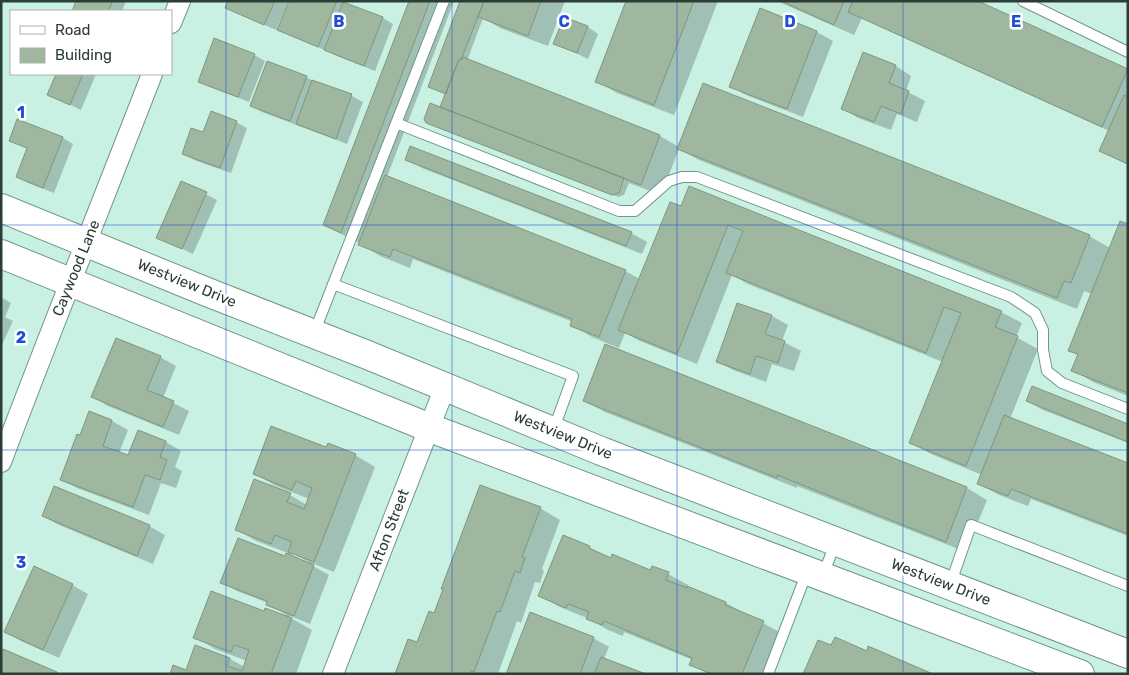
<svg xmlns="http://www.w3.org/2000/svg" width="1129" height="675" font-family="Rubik,sans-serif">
<rect width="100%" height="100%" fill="#c8f0e3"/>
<path fill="#0003" fill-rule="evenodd" d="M78 1H126L122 11H73Z
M229 1H337L383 18 393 24 375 71 337 56 279 29 290 3 288 2 276 30 227 8Z
M410 1H454L387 177 625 271 640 279 671 203 1001 312 1022 323 1016 337 1038 349 1010 419 1128 465V536L1031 499 1028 506 999 495 979 484 982 475 931 454 911 443 943 362 748 284 732 275 697 364 640 341 625 333 619 348 592 337 572 325 573 322 413 259 410 268 380 256 360 244V243L345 236 325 225Z
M462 1H565L548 46 500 28 483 18 467 61 660 136 679 147 1089 236 1110 248 1128 225V396L1093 382 1073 370 1079 356 1069 350 1092 294 1084 291 1077 309 699 160 679 149 661 195 629 183 624 195 618 197 433 125 447 94Z
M627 1H718L674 115 617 93 597 81Z
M777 1H975L1128 71V165L1100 151 1109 131 862 18 854 35Z
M760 10 817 32 833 41 803 117 746 95 730 86Z
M564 18 588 27 598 34 588 59 555 43Z
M864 54 896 66 911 76 906 91 925 101 917 122 897 114 891 130 858 118 843 109Z
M254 55 265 61 249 102 210 87 199 81Z
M57 74H96L81 110 49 94Z
M306 77 315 82 352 96 363 102 347 144 262 112 251 106Z
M18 121 63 138 73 144 54 193 28 183 17 177 28 149 11 140Z
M236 122 247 128 231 173 194 160 183 154Z
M406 159 631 233 647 242 642 254 422 168Z
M182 182 217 200 193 254 158 237Z
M1 297 11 303 5 317 13 321 1 347Z
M738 304 772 316 788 325 782 341 801 351 794 371 772 364 766 382 733 370 717 361Z
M606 346 967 488 987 500 966 552 797 486V488L605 412 584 401Z
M160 357 176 366 163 398 189 411 179 435 108 406 93 397Z
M1027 401 1128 425V443L1043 410Z
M90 413 112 421 128 430 119 453 129 457 166 442 181 451 175 467 182 471 176 488 161 483 149 515 77 488 61 479 81 437Z
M327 449 355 455 375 467 334 572 314 564 313 566 329 575 310 624 290 616 289 617 312 630 296 674H171L187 672 196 647 230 659 245 667 247 661 215 649 195 637 265 613 286 616V615L268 603 237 591 222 582 286 558 288 553 256 541 236 529 290 495 307 505 309 499 274 485 254 473ZM292 553 309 562 308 564 291 557Z
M540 508 560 520 542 569 544 571 540 583 535 582 521 623 517 621 498 674H396L418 644 435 614Z
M43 516 149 526 165 535 153 564 59 525Z
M589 547 609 558 651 572 668 574 688 585 687 587 726 603 783 634 767 674H708L691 664 693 660 624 632 623 636 608 630 587 618 560 607 540 596Z
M72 585 88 594 59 658 21 641 5 631Z
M593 638 609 647 604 659 642 674H507Z"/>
<path fill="#9fb79e" stroke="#7f967e" d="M76 1H113L108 11H72Z
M228 1H275L264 25 225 8Z
M289 1H337L318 47 277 30Z
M409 1H430L341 233 323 225Z
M460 1H484L461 60 459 59 446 94 428 87Z
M484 1H541L528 36 478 17Z
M626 1H694L654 105 595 82Z
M781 1H844L834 25Z
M853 1H978L1128 69 1102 127 848 12Z
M343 2 383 17 364 66 324 50Z
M760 8 817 31 787 109 729 87Z
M564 17 588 26 577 53 553 44Z
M214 38 255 54 238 97 198 82Z
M863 52 896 65 889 83 909 91 901 114 881 106 874 122 841 109Z
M463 57 660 135 641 185 440 107 459 59 461 60Z
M267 61 307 76 290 121 250 106Z
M56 74H83L70 105 47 95Z
M312 80 352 94 336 139 296 124Z
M703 83 1090 235 1071 283 1064 281 1057 298 677 149Z
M1124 95 1128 97V164L1099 151Z
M430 103 624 178 619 193 612 195 426 123 424 119Z
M211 111 237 121 220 168 182 154 191 128 203 132Z
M17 119 63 137 43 188 16 177 27 148 9 141Z
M410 146 632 232 626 246 405 160Z
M385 175 626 270 599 337 570 326 572 319 393 249 390 257 358 245Z
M181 181 207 192 182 249 156 238Z
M689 186 1002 311 995 327 1018 336 966 466 909 443 961 313 944 307 926 353 726 273 743 231 728 225 677 354 618 330 670 202 681 206Z
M1120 221 1128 224V393L1071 371 1078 354 1068 351Z
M737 303 772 315 765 334 785 341 778 363 756 356 750 374 716 362Z
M116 338 161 356 147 390 174 401 163 427 91 397Z
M605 344 967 487 946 542 777 475V478L583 401Z
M1032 386 1128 424V442L1026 401Z
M89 411 112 420 103 446 128 455 138 430 166 441 160 457 167 460 160 480 145 475 133 507 60 480 77 434 80 435Z
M1004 415 1128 463V534L1011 489 1008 496 977 484Z
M271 426 326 447 328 443 356 454 314 562 288 552 292 542 275 535 271 544 235 530 254 479 291 493 287 502 304 509 312 488 296 481 292 490 253 474Z
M480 485 541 507 522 557 525 558 520 573 515 571 500 612 497 611 474 672 471 671 470 674H395L408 639 417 642 429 611 434 613 443 589H441Z
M54 486 150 525 137 556 42 516Z
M563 535 590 546 589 548 611 558 612 554 650 570 652 566 669 572 666 580 687 588V586L726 602 725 605 764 621 742 674H712L689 665 692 658 604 621 602 625 586 619 589 612 568 604 566 608 538 596Z
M238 538 285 556 286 553 314 565 294 616 266 605 267 601 220 583Z
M34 566 73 584 43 650 4 632Z
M211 591 264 611 265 608 292 618 271 674H170L173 665 186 670 195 645 230 658 227 666 242 671 249 650 234 645 231 652 193 638Z
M530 612 594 637 580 674H506Z
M835 637 867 651 868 646 933 674H803L818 640 831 645Z
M3 649 57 672 56 674H1V652Z
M601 657 646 674H594Z"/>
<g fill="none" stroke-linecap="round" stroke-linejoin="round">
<defs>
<path id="service" d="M1023 1 1128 52
M396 123 619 211H635L669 181 682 177H697L1011 297 1035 313 1043 330V350L1047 371 1062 383 1128 409
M333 284 573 376 553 431
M314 333 444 1
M823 575 835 544
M950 585 971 525 1128 586
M768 674 807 572"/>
<path id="minor" d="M171 23 180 1
M1 462C50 332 102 203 152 74
M333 674 445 387"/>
<path id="secondary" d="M1 208 207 292 365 354 601 451 1128 654
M1 254 430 428 1080 674"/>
</defs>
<use href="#service" stroke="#71968a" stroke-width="12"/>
<use href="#minor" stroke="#71968a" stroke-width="22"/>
<use href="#secondary" stroke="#71968a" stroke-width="30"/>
<use href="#service" stroke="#fff" stroke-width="10"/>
<use href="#minor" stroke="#fff" stroke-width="20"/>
<use href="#secondary" stroke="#fff" stroke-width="28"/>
</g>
<path fill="none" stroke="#1d4ed8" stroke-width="1" stroke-opacity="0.55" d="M226 1V674M452 1V674M677 1V674M903 1V674M1 225H1128M1 450H1128"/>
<g text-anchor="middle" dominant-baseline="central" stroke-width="5" stroke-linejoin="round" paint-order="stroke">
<g font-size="15" fill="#2c3c37" stroke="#fff">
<text transform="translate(76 268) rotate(-68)">Caywood Lane</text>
<text transform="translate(187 283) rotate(22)">Westview Drive</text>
<text transform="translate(563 435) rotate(22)">Westview Drive</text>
<text transform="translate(389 530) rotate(-69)">Afton Street</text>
<text transform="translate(941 582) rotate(21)">Westview Drive</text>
</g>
</g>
<g font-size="16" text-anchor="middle" font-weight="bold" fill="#1d4ed8" stroke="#fff" stroke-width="5" stroke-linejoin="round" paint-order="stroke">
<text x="339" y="27">B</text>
<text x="564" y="27">C</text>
<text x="790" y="27">D</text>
<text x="1016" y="27">E</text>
<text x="21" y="118">1</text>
<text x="21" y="343">2</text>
<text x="21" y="568">3</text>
</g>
<rect width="1129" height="675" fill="none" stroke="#2c3c37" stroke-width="5"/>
<rect x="10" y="10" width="162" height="65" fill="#ffffff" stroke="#abb1af"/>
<rect x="20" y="26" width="25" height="8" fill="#ffffff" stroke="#abb1af"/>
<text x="55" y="35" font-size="15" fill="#2c3c37">Road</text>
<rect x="20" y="48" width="25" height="15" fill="#9fb79e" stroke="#abb1af"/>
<text x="55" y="60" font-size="15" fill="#2c3c37">Building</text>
</svg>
